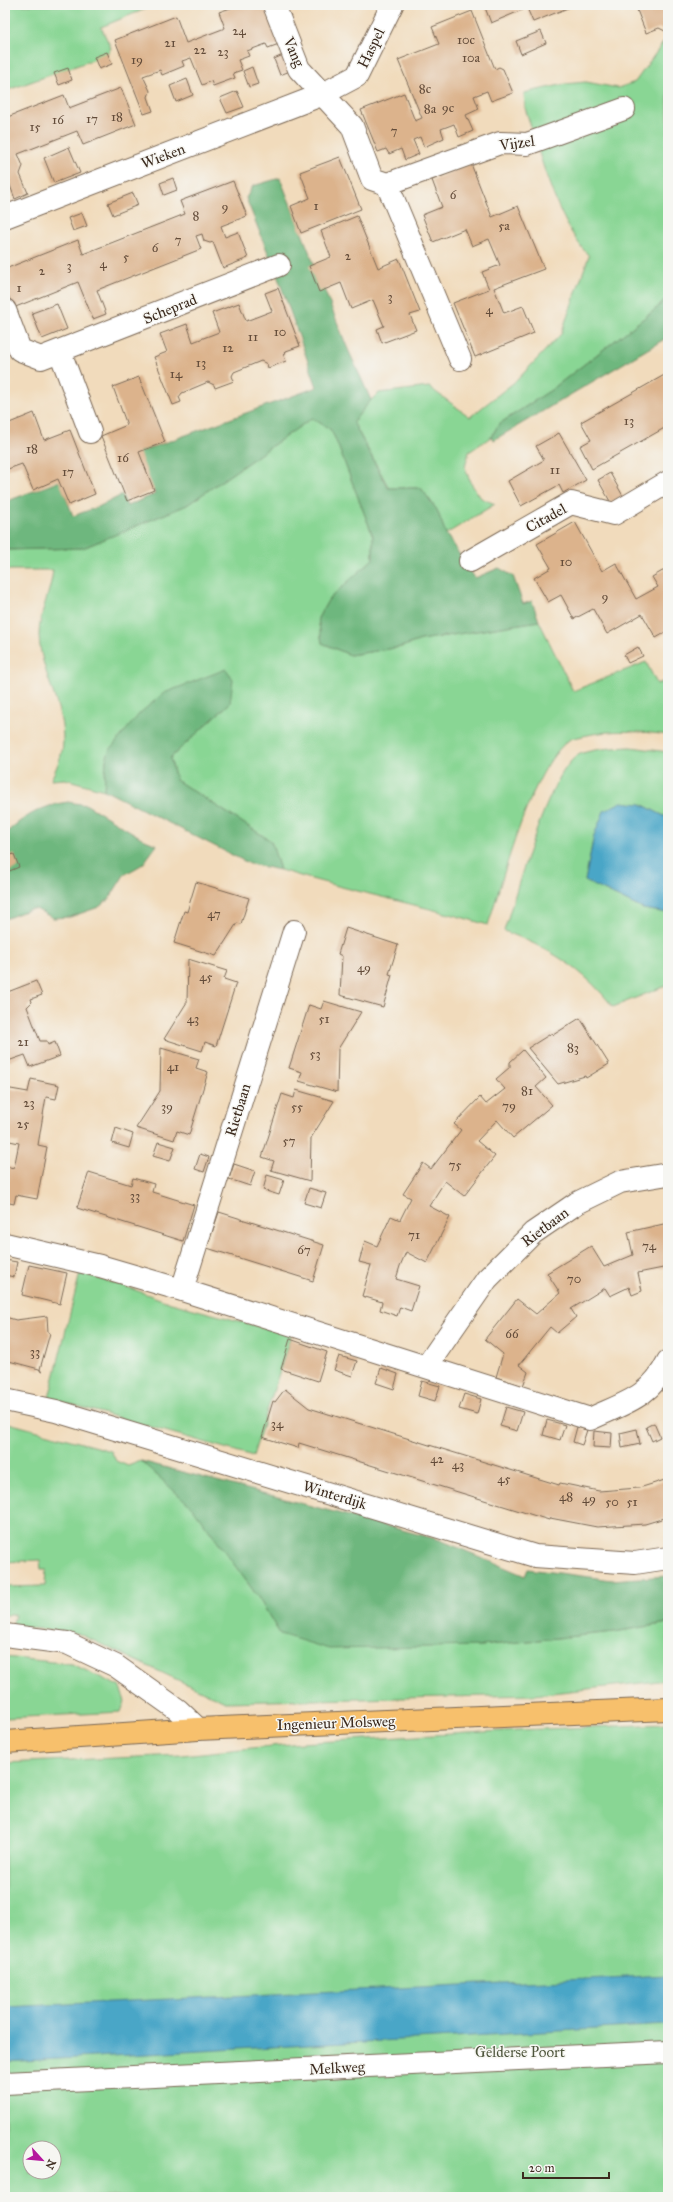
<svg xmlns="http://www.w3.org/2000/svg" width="673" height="2202" font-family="'IM FELL Great Primer',serif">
<rect width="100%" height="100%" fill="#f6f6f2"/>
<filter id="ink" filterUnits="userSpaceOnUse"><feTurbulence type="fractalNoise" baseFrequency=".025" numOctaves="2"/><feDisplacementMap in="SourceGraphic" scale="8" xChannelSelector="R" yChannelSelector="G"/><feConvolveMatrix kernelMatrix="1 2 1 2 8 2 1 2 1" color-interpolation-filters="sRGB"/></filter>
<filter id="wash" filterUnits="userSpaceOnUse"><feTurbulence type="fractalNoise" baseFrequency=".012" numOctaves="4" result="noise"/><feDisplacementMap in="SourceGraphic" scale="16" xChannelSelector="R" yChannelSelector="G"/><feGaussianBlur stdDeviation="0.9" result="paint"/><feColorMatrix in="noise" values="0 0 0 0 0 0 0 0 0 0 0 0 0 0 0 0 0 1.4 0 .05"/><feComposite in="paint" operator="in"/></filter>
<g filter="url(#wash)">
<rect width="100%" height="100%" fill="#f1dbbc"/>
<path fill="#89d694" stroke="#628059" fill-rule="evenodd" d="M5 5H155L101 27 111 48 107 55 5 91Z
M668 36V296L657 308 551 390 499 424 491 437 469 452 465 467 470 482 481 498 495 504 446 534 437 510 421 488H389L353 422 371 400 379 393 429 387 470 417 517 380 561 334 589 256C555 219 541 156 525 108L524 93 565 84 586 82 618 88 635 82Z
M312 418 330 429 335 438 373 536V559L329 599 318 618 322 643 350 655 401 647 421 640 539 621 573 691 646 662 657 684 668 680V735C639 731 612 729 583 736 579 737 572 738 569 740 531 768 503 879 488 925 419 904 349 891 280 870L271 841 176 780 170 758 230 703 109 751 106 760 104 790 65 779 51 780C56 768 63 755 63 742 64 705 40 672 39 635 39 613 51 592 53 570H5V550L83 548 187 505Z
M631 747 668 752V818L641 804 594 835 585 881 643 909 668 913V985L613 1007C584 969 549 948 504 931 515 897 550 767 580 754 596 748 615 748 631 747Z
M80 1273 127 1287 171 1303 291 1335 253 1456 49 1398Z
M5 1422 111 1451 116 1461 128 1466 141 1461 192 1506 258 1597 280 1634 481 1646 614 1632 668 1623V1680L534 1695 225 1702 77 1633 12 1626 15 1615H5V1587L45 1586 46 1569H41L40 1560 5 1562Z
M5 1657 72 1664 119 1686 125 1701 121 1712 5 1718Z
M668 1724V2197H5V1763L182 1755 301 1743 518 1730ZM30 2148H54V2172H30Z"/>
<path fill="#6eb77e" stroke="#54704e" d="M280 178 347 347 371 400 353 422 388 488H421L437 510 446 534 475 578 499 568 513 576 523 604 532 601 539 621 421 640 401 647 350 655 322 643 318 618 329 599 373 559V536L335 438 330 429 312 418 187 505 83 548 5 550V502L60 481 73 516 100 506 122 495 127 506 155 494 137 453 317 387 280 283 246 198 253 186Z
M668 296V337L494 440 491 437 499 424 551 390 657 308Z
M226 669 233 679 230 703 170 758 176 780 271 841 280 870 250 864 104 790 106 760 109 751 140 713 164 693Z
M68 802 87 805 145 840 157 845 143 864 124 875 109 899 99 907 70 917 53 918 36 909H30L5 919V834C22 817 43 805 68 802Z
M141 1461 440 1540 525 1576 528 1569 612 1580 668 1576V1623L614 1632 481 1646 329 1649 280 1634 258 1597 192 1507Z"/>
<path fill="#48a6c7" stroke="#426872" d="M621 802 641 804 668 818V913L643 909 585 881 594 835 604 811Z
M668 1975V2025L5 2062V2007Z"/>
<g id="blocks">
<path fill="#dcb38c" d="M239 5H264L279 44 268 48 266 44 247 51 249 56 238 60 242 70 233 73 235 78 213 86 211 81 202 85 191 58 182 61 184 66 162 75 160 70 143 76 150 91 148 97 153 111 144 114 115 40 176 16 186 43 225 28 219 12Z
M484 5H575L533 22 527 8 491 23Z
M635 5H668V36L665 31 659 28 646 33Z
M472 11 495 69 499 67 503 69 513 93 491 101 487 91 474 96 479 109 466 115 473 131 459 137 454 124 441 129 444 138 424 147 420 137 413 140 419 154 405 160 401 149 389 154 386 149 378 152 361 110 404 93 415 121 422 118 398 60 439 44 432 27Z
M541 31 546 43 521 54 516 41Z
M107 52 112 64 99 69 94 57Z
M283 55 290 71 280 75 274 59Z
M252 67 258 84 249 87 243 71Z
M68 68 72 80 59 85 54 73Z
M187 79 193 95 176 102 170 86Z
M121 88 136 124 83 145 77 131 18 154 23 166 20 174 28 193 15 199 8 180 5 181V118L64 95 69 108Z
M237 91 244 107 227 113 220 98Z
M69 147 80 173 54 183 44 158Z
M340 157 361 209 301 233 291 206 310 198 300 172Z
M471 164 492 217 518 206 544 269 494 288 504 313 523 306 534 333 475 357 453 303 489 289 482 272 500 265 489 239 472 246 465 229 433 242 422 215 442 207 432 180Z
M173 178 177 190 164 195 160 183Z
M233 181 247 216 221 226 225 237 238 232 248 258 223 268 213 242 210 243 204 241 202 234 196 236 201 249 97 290 106 314 93 319 78 282 13 308 5 287V269L78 240 83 254 185 214 180 201Z
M133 193 138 205 113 215 108 203Z
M82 213 87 226 73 231 68 218Z
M357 216 378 268 399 259 420 312 410 315 416 330 382 343 377 329 384 326 373 300 351 309 341 283 319 292 309 266 331 257 321 231Z
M278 288 300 346 286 351 284 356 286 361 268 368 267 364 261 361 234 372 232 376 234 381 215 388 214 385 208 382 182 393 179 397 181 402 173 405 154 357 167 352 160 334 187 324 193 342 219 332 212 313 239 303 246 321 272 311 265 293Z
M57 304 67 329 42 339 32 313Z
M668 373V426L592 469 580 446 591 440 581 422Z
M139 377 165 442 139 452 154 490 127 501 101 436 127 425 113 387Z
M34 413 44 440 70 430 95 494 69 505 58 479 33 490 22 464 5 470V418L7 424Z
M559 433 586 480 563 493 559 485 521 506 508 481 544 460 536 446Z
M610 473 623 496 611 503 598 480Z
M575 522 602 571 616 563 636 599 658 587 652 577 666 569 668 572V631L656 638 642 614 607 634 593 609 574 619 561 595 548 602 534 578 551 568 537 544Z
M638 647 643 656 628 663 624 655Z
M14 854 19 867 7 872 5 857Z
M196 882 249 898 241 924 237 923 216 956 174 943 184 911 187 912Z
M346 928 398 945 389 974 392 975 383 1007 340 995 342 956 338 954Z
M188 959 227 971 224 979 236 983 216 1046 205 1042 202 1051 164 1039 187 1002Z
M36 981 42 995 31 999 32 1002 27 1007 40 1041H47L48 1045 55 1042 60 1056 30 1067 25 1055 5 1062V1007H7L5 993Z
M324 1001 361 1012 338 1049 337 1092 299 1081 302 1072 289 1068 309 1005 321 1009Z
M580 1018 609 1064 586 1078 585 1076 558 1084 528 1048 552 1033 553 1035Z
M161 1048 199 1059 196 1068 208 1072 189 1135 177 1131 174 1140 136 1128 160 1091Z
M523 1050 546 1078 536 1087 552 1105 513 1138 497 1120 477 1141 495 1156 464 1196 445 1181 429 1206 450 1217 427 1263 406 1252 400 1266 396 1279 419 1286 411 1311 400 1307 397 1316 380 1310 382 1302 362 1296 371 1265 359 1262 365 1241 377 1246 391 1216 400 1220 411 1198 403 1194 423 1163 431 1169 461 1130 454 1124 480 1097 486 1104 505 1089 496 1079 510 1067V1062Z
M31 1079 59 1085 56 1099 46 1097 38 1145 47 1147 37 1199 16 1195 14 1204 5 1202V1166L14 1168 19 1143 5 1140V1088L28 1092Z
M296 1090 334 1101 311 1138 310 1181 271 1170 274 1161 262 1157 282 1094 294 1098Z
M116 1128 133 1134 129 1148 112 1143Z
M158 1142 175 1147 170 1161 153 1156Z
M200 1154 209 1157 204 1172 195 1169Z
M234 1164 255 1171 250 1186 229 1179Z
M89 1172 131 1185 133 1178 154 1184 152 1192 194 1205 183 1241 77 1208Z
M267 1175 284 1180 279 1195 263 1190Z
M309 1188 326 1193 321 1208 304 1203Z
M219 1212 324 1245 313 1281 207 1248Z
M668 1223V1267L638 1273 642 1291 632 1295 629 1287 610 1296 605 1288 571 1309 576 1317 557 1333 550 1327 519 1365 528 1372 523 1386 496 1377 503 1354 485 1339 517 1299 536 1314 560 1293 547 1273 591 1246 604 1267 633 1255 628 1232Z
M5 1260 17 1262 14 1277 5 1275Z
M29 1265 67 1273 60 1304 22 1295Z
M47 1316 48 1332 50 1333 40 1369 42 1373 39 1369 5 1360V1317L16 1320Z
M290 1339 327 1352 318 1381 281 1369Z
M339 1356 357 1361 352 1376 334 1370Z
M381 1368 398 1374 394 1389 376 1383Z
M422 1381 440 1386 435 1401 418 1396Z
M285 1389 309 1408 559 1485 560 1483 599 1491 639 1488 668 1479V1517L645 1524 597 1527 550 1518 549 1520 299 1443 298 1448 262 1437 273 1401 275 1402Z
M464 1394 481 1399 477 1414 459 1409Z
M506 1407 523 1412 517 1431 500 1426Z
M547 1420 565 1425 560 1440 543 1435Z
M654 1423 660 1437 652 1441 646 1427Z
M577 1427 587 1430 582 1445 573 1442Z
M637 1429 640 1444 622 1448 620 1433Z
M594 1431 612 1433 611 1448 593 1447Z"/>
</g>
</g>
<g filter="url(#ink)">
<use href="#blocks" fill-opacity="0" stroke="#7b6855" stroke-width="1"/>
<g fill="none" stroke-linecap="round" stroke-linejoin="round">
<defs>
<path id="minor" d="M274 5 299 69 352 126 372 179 387 184 500 143 527 144 624 109
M387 184 460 359
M5 217 321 95 357 76 392 5
M5 310 20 350 41 358 279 265
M60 352 90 432
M470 561 571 503 614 514 668 482
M5 1244 100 1266 182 1290 426 1367 487 1279 533 1233 577 1203 620 1182 668 1174
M182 1290 294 931
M426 1367 590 1419C624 1403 650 1398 668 1361
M5 1400 56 1411 535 1556 635 1563 668 1558
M5 1635 67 1643 116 1666 178 1710 198 1729
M5 2083 668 2052"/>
<path id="major" d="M5 1742 198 1729 668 1709"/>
</defs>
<use href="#minor" stroke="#7b6855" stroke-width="24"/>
<use href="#major" stroke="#7b6855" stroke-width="24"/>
<use href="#minor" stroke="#fff" stroke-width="22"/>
<use href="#major" stroke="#f7c06c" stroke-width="22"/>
</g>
</g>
<g text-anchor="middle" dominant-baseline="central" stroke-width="3" stroke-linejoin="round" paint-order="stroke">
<g font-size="13" fill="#634c3a">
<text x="239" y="31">24</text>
<text x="466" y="40">10c</text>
<text x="170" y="43">21</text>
<text x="200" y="50">22</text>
<text x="223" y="52">23</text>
<text x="471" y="58">10a</text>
<text x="137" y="60">19</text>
<text x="425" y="89">8c</text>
<text x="448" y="108">9c</text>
<text x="430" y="109">8a</text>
<text x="117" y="117">18</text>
<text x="92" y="119">17</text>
<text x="58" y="120">16</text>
<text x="35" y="127">15</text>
<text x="394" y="131">7</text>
<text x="453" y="195">6</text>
<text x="316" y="206">1</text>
<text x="225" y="207">9</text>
<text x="196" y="216">8</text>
<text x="504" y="226">5a</text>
<text x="178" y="240">7</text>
<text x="155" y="248">6</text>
<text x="348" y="256">2</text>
<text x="126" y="257">5</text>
<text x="103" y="264">4</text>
<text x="69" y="266">3</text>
<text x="42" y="271">2</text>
<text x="19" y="288">1</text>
<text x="390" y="297">3</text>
<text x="489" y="310">4</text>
<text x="280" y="332">10</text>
<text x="253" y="337">11</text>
<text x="228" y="348">12</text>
<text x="201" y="363">13</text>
<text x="176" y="374">14</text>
<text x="629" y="421">13</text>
<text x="32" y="449">18</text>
<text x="123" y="458">16</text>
<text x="555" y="470">11</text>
<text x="68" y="472">17</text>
<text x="566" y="562">10</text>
<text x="605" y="597">9</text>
<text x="214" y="914">47</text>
<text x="364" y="968">49</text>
<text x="206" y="977">45</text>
<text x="193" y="1019">43</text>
<text x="324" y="1019">51</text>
<text x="23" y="1042">21</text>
<text x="573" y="1048">83</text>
<text x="315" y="1054">53</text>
<text x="173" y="1067">41</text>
<text x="527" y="1091">81</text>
<text x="29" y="1103">23</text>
<text x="509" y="1106">79</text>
<text x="167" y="1107">39</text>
<text x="297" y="1107">55</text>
<text x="23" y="1124">25</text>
<text x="289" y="1141">57</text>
<text x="455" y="1165">75</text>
<text x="135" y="1196">33</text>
<text x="414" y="1235">71</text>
<text x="649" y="1246">74</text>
<text x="304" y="1250">67</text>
<text x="574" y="1279">70</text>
<text x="512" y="1334">66</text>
<text x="35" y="1352">33</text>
<text x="277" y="1424">34</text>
<text x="437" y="1459">42</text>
<text x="458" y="1465">43</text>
<text x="504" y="1479">45</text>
<text x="566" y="1497">48</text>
<text x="589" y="1499">49</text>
<text x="612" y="1502">50</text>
<text x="632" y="1502">51</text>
</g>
<g font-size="15" fill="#3b2a1e" stroke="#f6f6f2">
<text transform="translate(371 48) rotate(-64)">Haspel</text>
<text transform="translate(294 52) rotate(66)">Vang</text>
<text transform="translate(517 143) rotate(-8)">Vijzel</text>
<text transform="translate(163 156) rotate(-21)">Wieken</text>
<text transform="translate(170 309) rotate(-22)">Scheprad</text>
<text transform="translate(546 518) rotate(-29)">Citadel</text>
<text transform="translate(238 1110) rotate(-73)">Rietbaan</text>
<text transform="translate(545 1227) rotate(-37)">Rietbaan</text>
<text transform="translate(335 1495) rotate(17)">Winterdijk</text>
<text transform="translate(336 1723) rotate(-2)">Ingenieur Molsweg</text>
<text transform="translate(337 2068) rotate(-3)">Melkweg</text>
</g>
<g font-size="15" fill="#4e553c" stroke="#f6f6f2">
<text x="520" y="2052">Gelderse Poort</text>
</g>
</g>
<rect width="673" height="2202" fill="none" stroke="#f6f6f2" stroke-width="20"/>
<g transform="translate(42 2160) rotate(117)"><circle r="19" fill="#f6f6f2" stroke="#aba49d"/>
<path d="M0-3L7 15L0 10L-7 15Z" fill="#b5179e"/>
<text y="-6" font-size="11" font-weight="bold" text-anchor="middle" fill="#3b2a1e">N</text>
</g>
<path d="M523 2172v6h86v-6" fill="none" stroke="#3b2a1e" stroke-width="2"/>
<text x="529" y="2172" font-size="12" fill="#3b2a1e" stroke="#f6f6f2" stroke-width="3" paint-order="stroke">20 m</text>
</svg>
